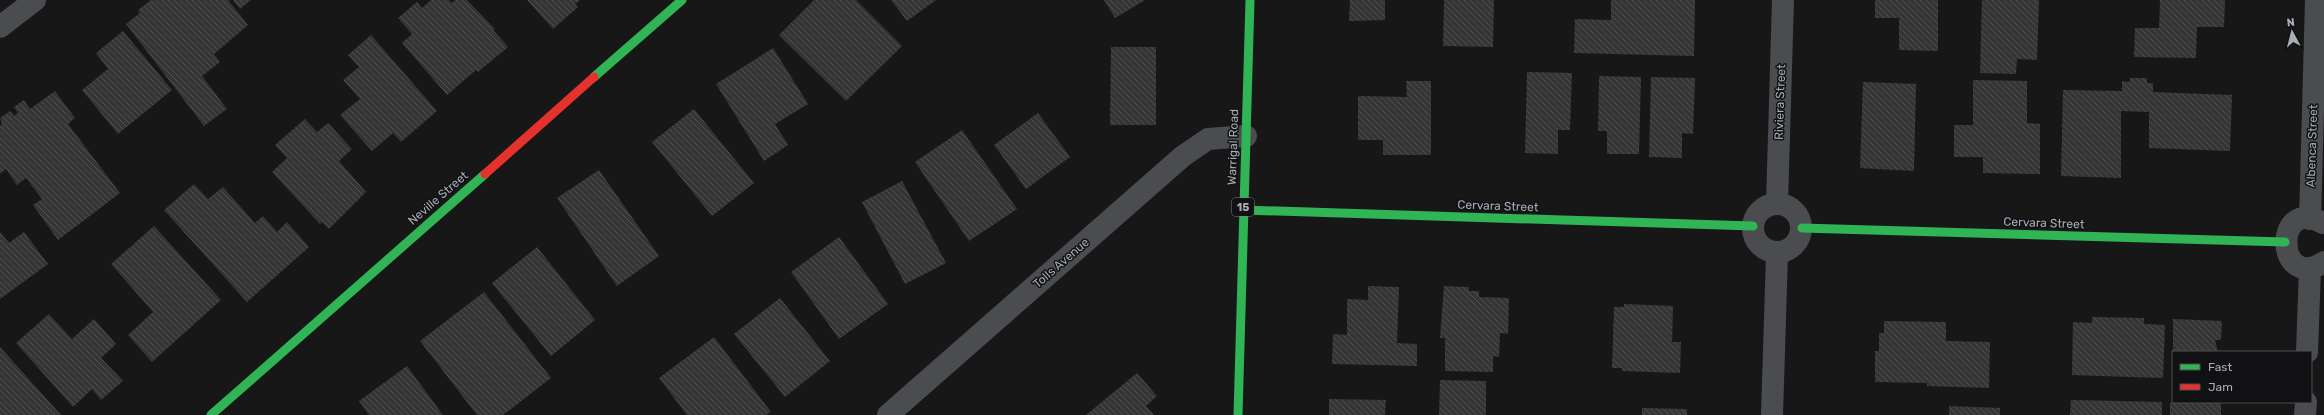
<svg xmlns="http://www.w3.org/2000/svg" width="2324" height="415" font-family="Rubik,sans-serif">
<defs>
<pattern id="building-back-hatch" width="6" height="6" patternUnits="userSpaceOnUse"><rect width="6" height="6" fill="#353536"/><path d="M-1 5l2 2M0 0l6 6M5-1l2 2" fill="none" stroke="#4f5051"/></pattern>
</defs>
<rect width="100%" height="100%" fill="#171717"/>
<path fill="url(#building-back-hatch)" d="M151 0H228L248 25 214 54 220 62 202 76 227 109 204 126 126 24 140 13 138 10Z
M233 0H251L240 9Z
M431 0H449L452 3 455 0H467L495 29 493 30 508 47 478 72 476 70 447 95 402 43 412 34 398 18 417 2 422 8Z
M527 0H580L575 4 578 7 553 29Z
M814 0H856L902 46 846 101 779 35Z
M891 0H936L907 21Z
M1104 0H1145L1115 18Z
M1350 0H1385V20L1349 21Z
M1444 0H1494L1493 47 1443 46Z
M1611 0H1695L1694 56 1574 53 1575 19 1611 20Z
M1875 0H1938V51L1899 50V18H1875Z
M1982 0H2039L2037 60 2017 59 2016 74 1980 73Z
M2160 0H2225L2224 27H2197L2196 58 2134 57 2135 28H2159Z
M123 31 172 90 118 134 82 90 108 69 96 53Z
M371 35 437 111 401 142 393 133 372 151 340 115 360 99 343 80 359 67 348 55Z
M1111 47H1156V125H1110Z
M773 48 808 104 775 124 788 145 764 161 716 84Z
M1527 72 1572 73 1570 130H1558V154L1525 153Z
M1599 76 1641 77 1639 154H1607V131H1598Z
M1651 77 1695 78 1693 134 1682 133V158L1649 157Z
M2130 78H2147V83H2153V92L2232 95 2230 151 2149 148V112L2121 111V178L2061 176 2063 90 2122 91V81L2130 82Z
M1973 80 2027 81V123L2040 124V174L1983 173V157H1954V125H1973Z
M1406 81H1431V155H1383V140H1358V96L1407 97Z
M1863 82 1916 84 1914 171 1860 168Z
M55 91 75 118 68 124 120 193 58 240 33 205 42 199 26 178 17 185 6 169 0 174V126L2 124 0 118 10 111 14 116 18 113 14 107 24 100 30 109Z
M694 109 754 183 712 216 652 142Z
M1038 113 1070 157 1026 189 994 145Z
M305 119 317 132 328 123 352 149 339 161 366 192 329 229 322 222 320 224 272 172 287 158 275 145Z
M962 130 1017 209 969 241 915 162Z
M599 170 659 256 617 286 557 198Z
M902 181 946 263 905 284 862 202Z
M194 184 208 199 223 187 255 223 263 216 277 232 287 222 309 247 247 302 164 210Z
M154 226 221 300 152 362 128 335 153 312 111 264Z
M0 232 9 243 24 232 48 264 0 299Z
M839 237 888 304 839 339 791 272Z
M537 247 595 320 551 356 492 283Z
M1368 286 1399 287 1397 343 1417 344V366L1332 364 1333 334 1347 335V299L1368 300Z
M1444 286 1469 287V291H1479V297L1509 298 1508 334 1500 333 1499 357 1493 356V372L1445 371V338H1440Z
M484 292 551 378 503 415H477L420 341Z
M780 298 830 361 785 397 734 334Z
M1624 304 1673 306 1672 342H1681L1680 373 1622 371V368H1612L1614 307H1624Z
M49 314 72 339 94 319 116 344 101 358 123 381 101 400 92 389 73 407 16 343Z
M2092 317 2144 318V324L2165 325 2163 378 2072 375 2073 322 2092 323Z
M2173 319 2222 321 2221 340H2215L2218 352H2173Z
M1884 321 1946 322V341L1990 342 1989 388 1927 386V383L1875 382V351H1879V333H1884Z
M714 337 771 412 766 415H687L659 378Z
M0 347 61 415H0Z
M407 366 443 415H369L359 401Z
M1137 373 1157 396 1146 406 1154 415H1086Z
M1440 380 1486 381V415H1439Z
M1329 399 1386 400 1385 415H1329Z
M2071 400 2162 402V415H2070Z
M2185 402H2218L2221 404V415H2170V403Z
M1949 406 2000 408V415H1949Z
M1642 408 1687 409V415H1642Z"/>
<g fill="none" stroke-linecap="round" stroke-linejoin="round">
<path stroke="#4b4c50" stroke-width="22" d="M0 27 35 0
M1753 228a24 24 0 1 1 48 0a24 24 0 1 1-48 0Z
M1777 204 1783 0
M2310 219 2316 0
M2323 223C2272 195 2276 293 2324 262
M2307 352 2310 268
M888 415 1183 156 1208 139 1246 136
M1772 415 1777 253
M2305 415 2306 402"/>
<path stroke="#30b455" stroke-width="9" d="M594 77 682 0
M1243 210 1753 226
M1802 228 2285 242
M211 415 485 174
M1238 415 1250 0"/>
<path stroke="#e5322d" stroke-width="9" d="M485 174 594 77"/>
</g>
<g text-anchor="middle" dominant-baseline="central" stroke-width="3" stroke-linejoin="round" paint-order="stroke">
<rect fill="#111113" stroke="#7b7e86" stroke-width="1" x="1232" y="198" width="22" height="18" rx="3"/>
<g font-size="11" font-weight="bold" fill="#a8adb8">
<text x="1243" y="207">15</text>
</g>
<g font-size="12" fill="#a8adb8" stroke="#111113">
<text transform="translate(1780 102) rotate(-88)">Riviera Street</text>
<text transform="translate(2312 146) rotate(-88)">Albenca Street</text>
<text transform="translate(1233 147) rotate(-88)">Warrigal Road</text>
<text transform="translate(438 198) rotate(-41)">Neville Street</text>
<text transform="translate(1498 206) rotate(2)">Cervara Street</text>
<text transform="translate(2044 223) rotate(2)">Cervara Street</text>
<text transform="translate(1061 263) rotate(-41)">Tolls Avenue</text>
</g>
</g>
<rect x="2172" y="351" width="140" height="52" fill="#111113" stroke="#4d4f55"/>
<rect x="2180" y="364" width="20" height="6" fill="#30b455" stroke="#4d4f55"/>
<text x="2208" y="371" font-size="12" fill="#a8adb8">Fast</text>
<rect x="2180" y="384" width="20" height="6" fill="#e5322d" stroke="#4d4f55"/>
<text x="2208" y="391" font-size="12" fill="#a8adb8">Jam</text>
<g transform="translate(2292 32) rotate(353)" stroke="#111113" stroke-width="3" paint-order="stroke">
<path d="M0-3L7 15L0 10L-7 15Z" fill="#a8adb8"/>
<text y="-6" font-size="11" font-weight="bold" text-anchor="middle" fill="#a8adb8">N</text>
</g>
</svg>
